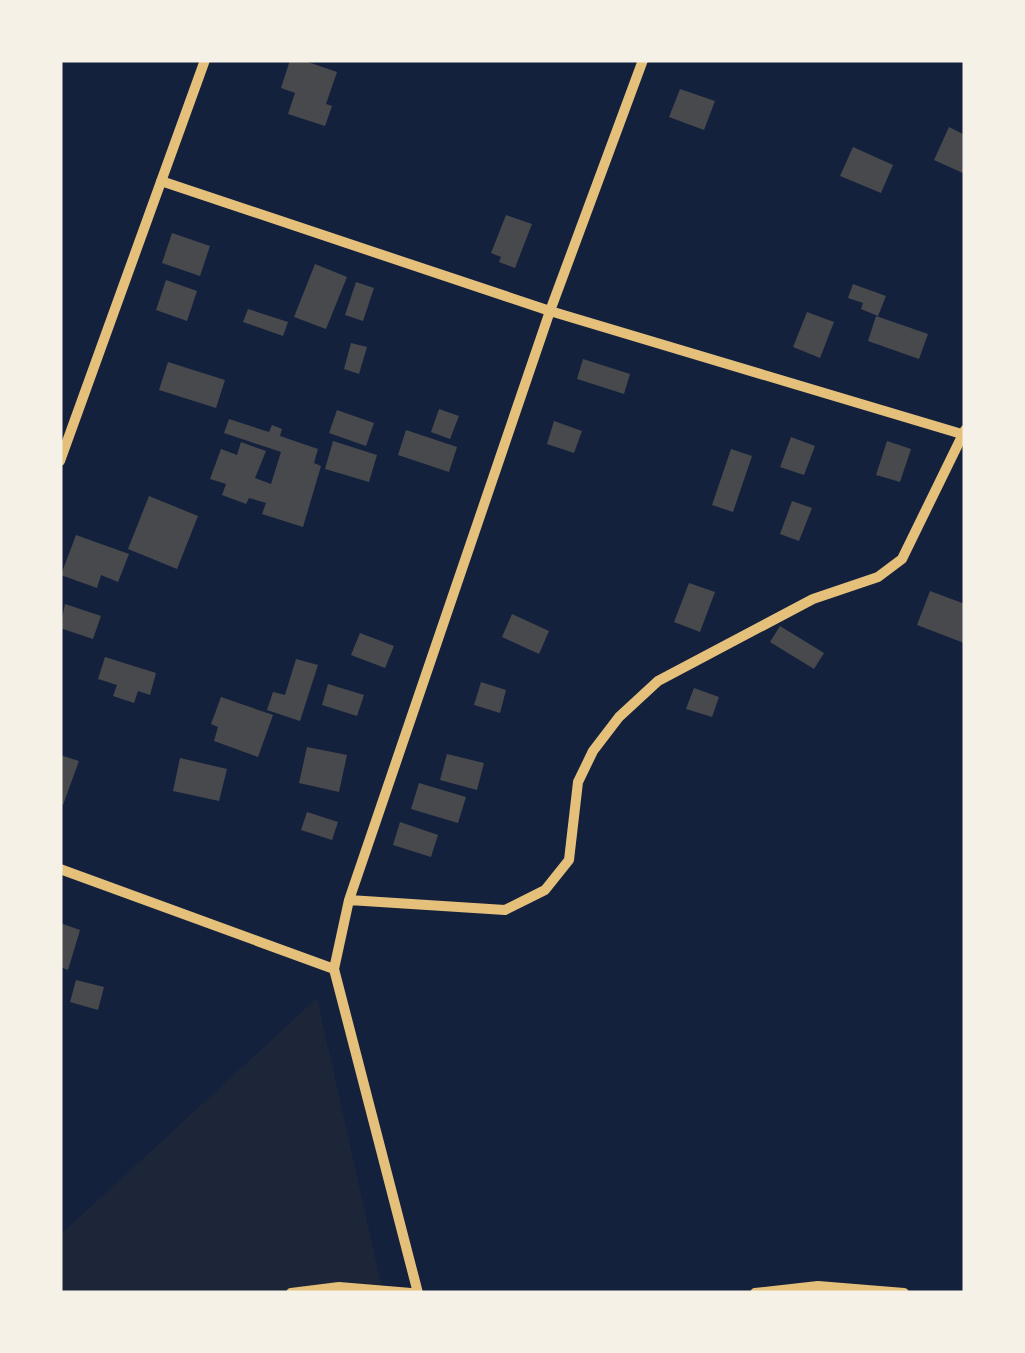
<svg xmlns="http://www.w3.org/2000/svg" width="1025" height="1353" font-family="Signika,sans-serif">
<rect width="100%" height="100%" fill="#14213d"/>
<path fill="#1d2539" d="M317 998 383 1293H60V1235Z"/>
<path fill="#48494c" d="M290 60H302L337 72 326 104 332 106 325 126 288 114 295 93 281 88Z
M680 89 715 101 704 130 669 117Z
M949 127 965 135V174L934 160Z
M853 147 893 165 881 193 840 176Z
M506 215 532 224 515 268 499 262 501 257 491 253Z
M172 233 210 246 200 276 162 263Z
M315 264 347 277 326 329 294 317Z
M166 280 197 291 187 321 156 310Z
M356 282 374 288 363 321 345 315Z
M853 284 886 296 878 316 861 309 863 303 848 298Z
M248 309 288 322 283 336 243 322Z
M807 312 834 322 820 358 793 347Z
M876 316 928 334 919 359 868 341Z
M351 343 367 347 359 374 344 369Z
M583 359 630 374 624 394 577 379Z
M168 362 225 380 216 408 159 390Z
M439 409 459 416 450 439 431 432Z
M337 410 374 423 366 446 329 433Z
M229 419 269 432 272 425 282 429 280 436 318 449 314 463 321 466 303 527 262 514 266 503 249 498 246 504 222 495 226 484 210 479 221 449 237 455 241 442 266 451 255 478 271 484 281 452 224 433Z
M554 421 582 431 574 453 547 444Z
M406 430 457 447 449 472 398 455Z
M791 437 815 446 804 475 780 467Z
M333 441 377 455 369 482 325 469Z
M887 441 911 449 900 482 876 475Z
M731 449 752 456 733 512 712 505Z
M149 496 198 516 177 569 128 549Z
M792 501 812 508 799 541 780 534Z
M76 535 129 554 118 582 101 575 97 588 61 575Z
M689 583 715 592 700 632 674 622Z
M930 591 965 604 964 643 917 625Z
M65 604 101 616 93 639 60 628Z
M512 614 549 631 539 654 502 637Z
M780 626 824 653 814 669 770 642Z
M360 633 394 646 385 668 351 655Z
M105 657 156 673 150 695 138 691 134 703 113 696 117 685 98 679Z
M296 659 318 665 300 721 267 710 273 692 285 695Z
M481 682 506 690 500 713 474 705Z
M328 684 364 695 357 716 322 705Z
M694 688 719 697 712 717 686 709Z
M221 697 273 715 258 757 214 741 218 727 211 724Z
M307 747 347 755 339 792 299 783Z
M447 754 484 763 477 790 440 780Z
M60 755 79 761 63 805 60 804Z
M180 758 227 769 219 801 173 791Z
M419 783 466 797 458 823 411 809Z
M307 812 338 822 332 840 301 830Z
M400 822 438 835 431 857 393 845Z
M60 923 80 930 68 970 60 967Z
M76 980 104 987 98 1010 70 1002Z"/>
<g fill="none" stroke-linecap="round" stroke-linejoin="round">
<path stroke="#e5c07b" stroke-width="10" d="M161 181 550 311 965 435
M60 461 205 60
M60 869 334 969
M349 900 550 311 643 60
M291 1293 339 1287 411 1293
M418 1293 334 969 349 900 505 910 545 890 569 860 578 782 593 751 619 717 658 681 813 599 878 577 902 559 965 430
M755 1293 818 1286 904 1293"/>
</g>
<rect width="1025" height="1353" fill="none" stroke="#f6f1e7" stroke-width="125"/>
</svg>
